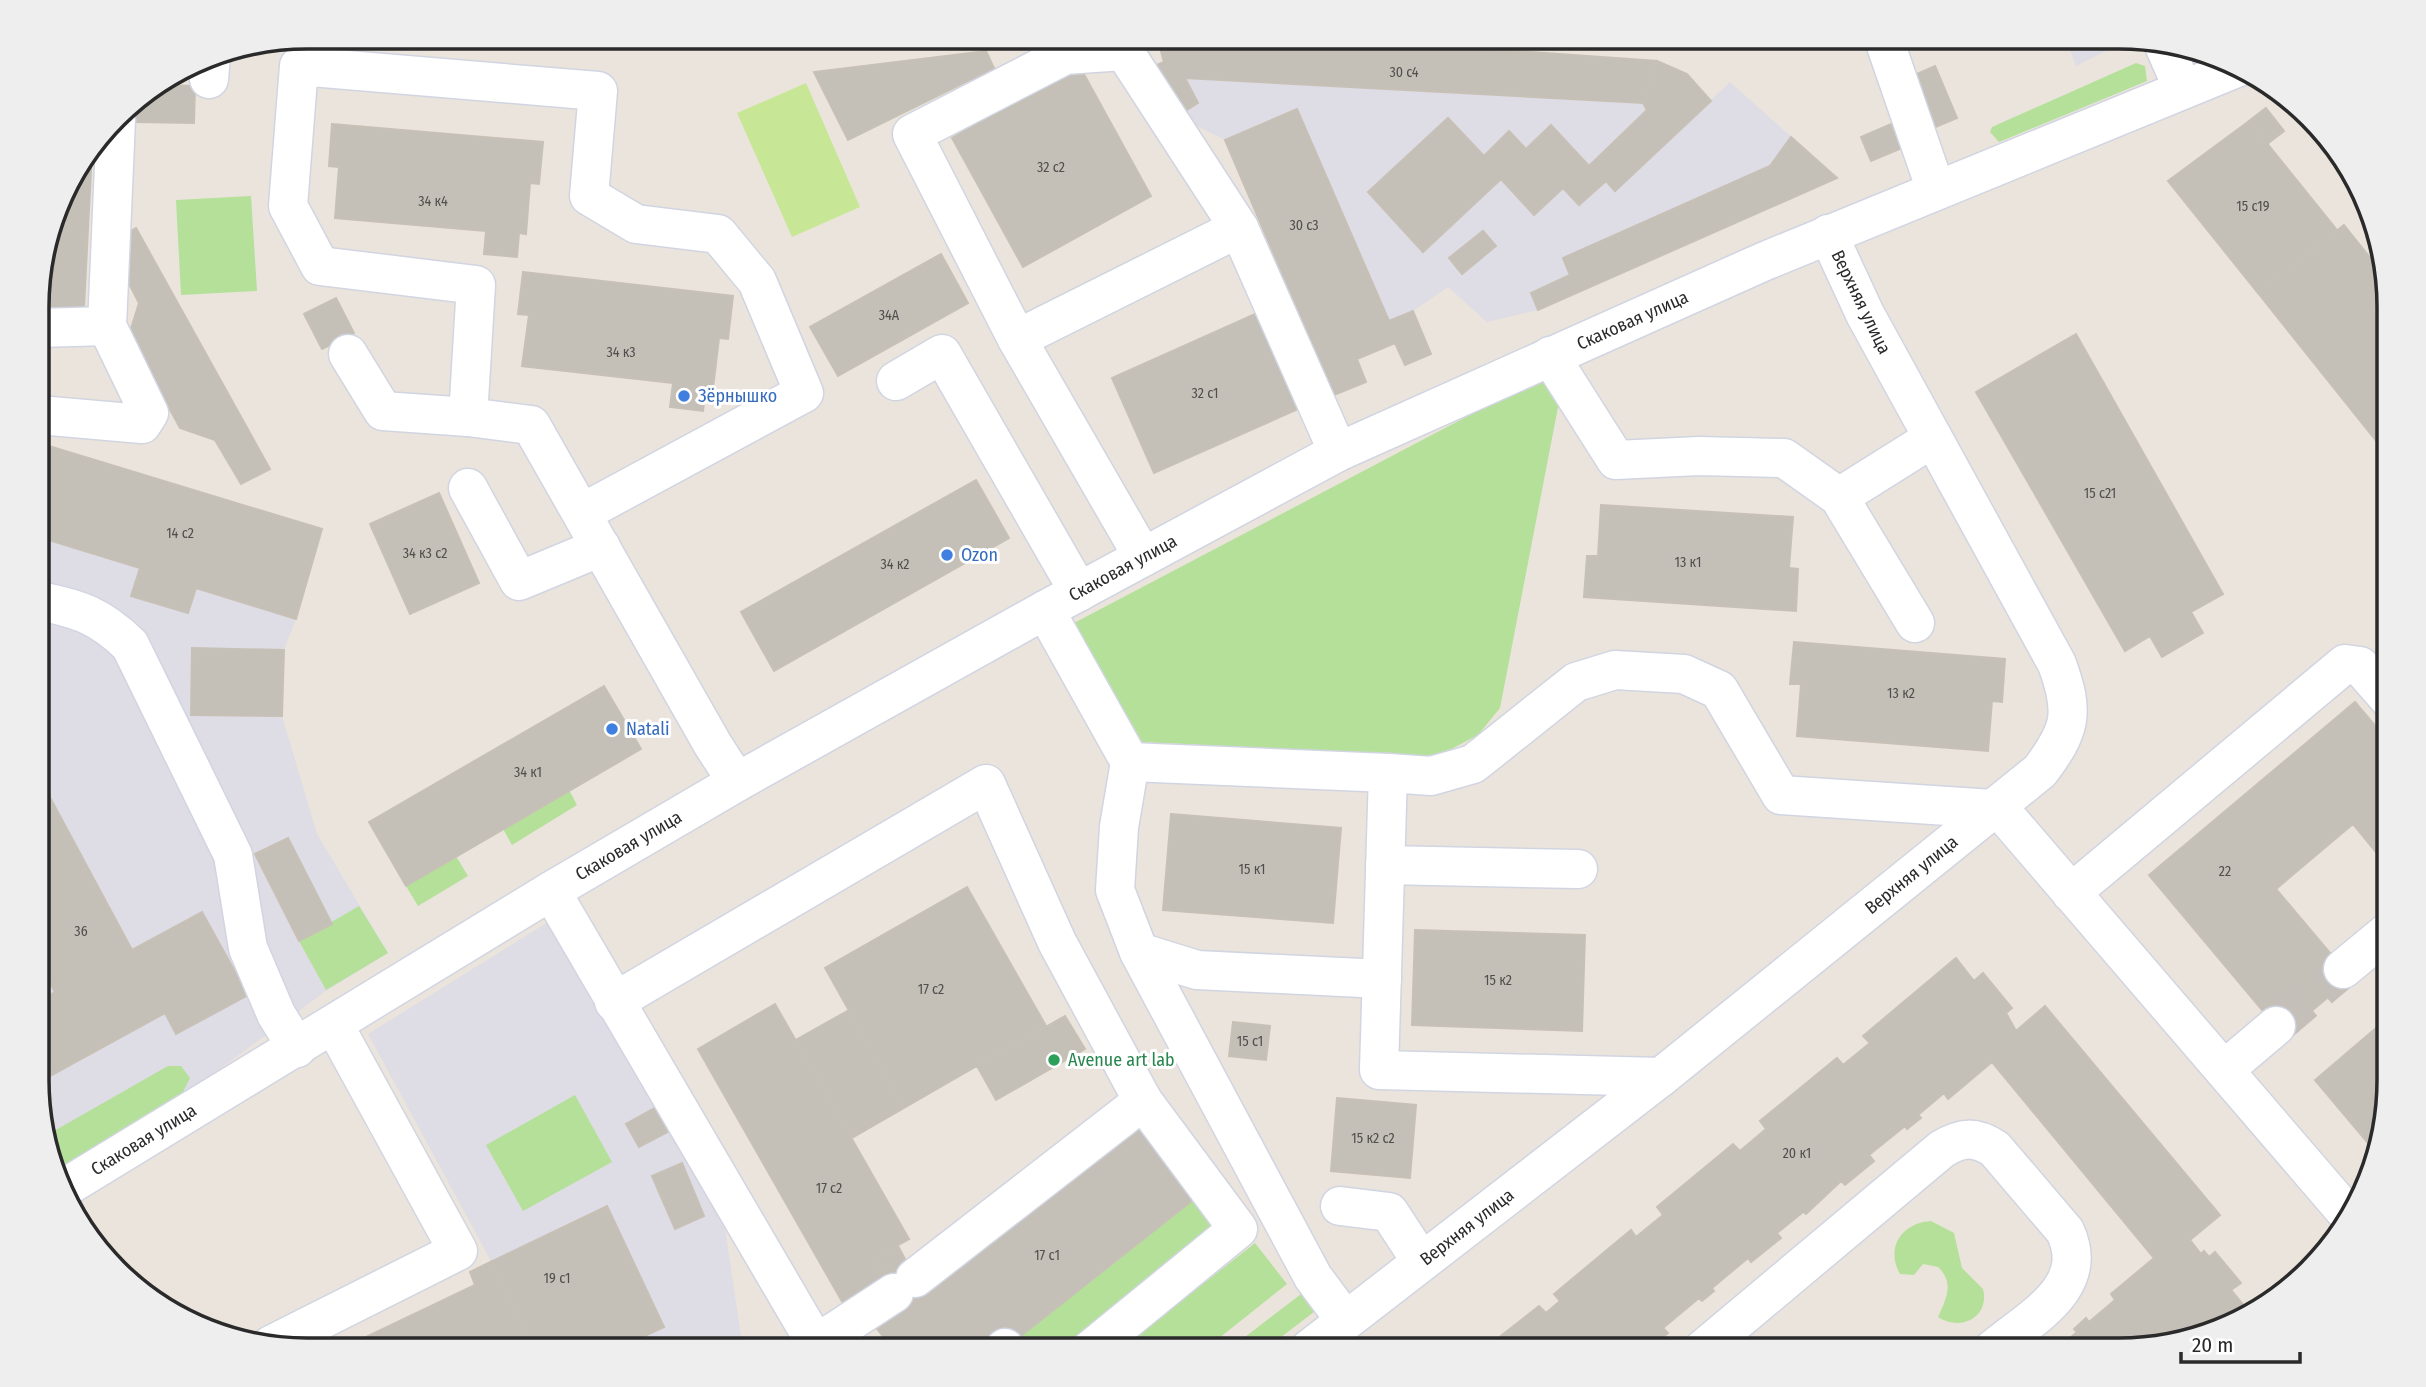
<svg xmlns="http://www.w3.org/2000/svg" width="2426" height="1387" font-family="'Fira Sans Condensed',sans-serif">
<rect width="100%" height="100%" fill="#ebe4dc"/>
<path fill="#dedce4" d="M1157 37H1318L1657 61 1687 74 1711 100 1730 82 1837 178 1538 310 1487 322 1448 287 1413 311 1389 321 1297 109 1225 140 1177 116 1152 67 1164 62Z
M2065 37H2120L2132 38 2076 66Z
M39 537 140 568 132 596 196 588 296 619 284 650 282 716 317 834 388 953 326 991 180 1098 59 1168 39 1115Z
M553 919 660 1105 725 1228 743 1350H339L475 1285 470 1272 491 1261 368 1034Z"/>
<path fill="#b4e09a" d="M2136 63 2145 66 2147 81 1999 142 1990 132 1992 127Z
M251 196 257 291 181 295 176 200Z
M1546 375 1559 402 1500 708 1478 735 1438 756 1142 742 1074 623Z
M569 790 577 805 512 845 503 829Z
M456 856 468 876 418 906 406 886Z
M359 906 388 953 326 990 299 941Z
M168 1066H181L190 1078 180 1098 59 1168 47 1135Z
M575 1095 612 1162 523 1211 486 1145Z
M1194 1199 1240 1220 1077 1350H1011L1008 1346Z
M1931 1221 1954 1233 1962 1268 1983 1289C1990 1317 1961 1332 1938 1317 1946 1299 1955 1283 1938 1267L1923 1264 1914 1275 1900 1274C1885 1247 1902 1223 1931 1221Z
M1255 1243 1287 1284 1204 1350H1119Z
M1309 1288 1323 1305 1264 1350H1228Z"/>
<path fill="#c7e796" d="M806 83 860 207 792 237 737 113Z"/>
<path fill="#c4bfb7" stroke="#c7c0b6" stroke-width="2" d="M1157 37H1318L1657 61 1643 103 1185 78 1198 103 1177 116 1152 67 1164 62Z
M986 51 994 68 848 140 814 72Z
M1657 61 1687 74 1711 101 1615 191 1606 181 1579 205 1563 188 1534 215 1501 179 1423 252 1368 192 1448 118 1484 156 1509 131 1526 149 1551 125 1589 166 1647 110 1643 103Z
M1935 66 1957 118 1924 132 1903 80Z
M1080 67 1151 196 1023 267 952 138Z
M159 85 195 86 194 123 135 122V100Z
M2266 108 2284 131 2267 144 2249 121Z
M1297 109 1389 321 1413 311 1431 354 1405 365 1395 343 1357 359 1366 382 1334 395 1225 140Z
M2249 121 2337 230 2258 293 2168 181Z
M332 124 543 142 539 184 530 183 526 234 519 233 517 257 484 254 486 231 335 218 339 167 329 166Z
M1891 124 1902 148 1871 161 1861 137Z
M1791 137 1837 178 1538 310 1531 293 1570 275 1563 258 1770 166Z
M92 151 84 308H39V272L65 187Z
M2344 225 2387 279 2389 289V457L2258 293Z
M136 228 270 469 241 484 215 440 180 428 129 335 139 303 108 243Z
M1483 231 1496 246 1462 274 1449 258Z
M941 254 968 303 838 376 810 327Z
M523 272 733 296 728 339 719 338 713 388 706 387 703 411 670 407 673 383 522 366 529 315 518 314Z
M336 298 354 333 322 349 304 314Z
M1255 314 1298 409 1154 473 1112 378Z
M2076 334 2223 594 2191 612 2203 633 2162 657 2150 636 2125 651 1976 392Z
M39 443 322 529 296 619 196 588 188 613 131 596 140 568 39 537Z
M976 480 1009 538 774 671 741 612Z
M439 493 479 583 410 614 370 524Z
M1601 505 1793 517 1789 568 1798 569 1796 611 1584 597 1587 556H1598Z
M1794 642 2005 659 2002 702 1992 701 1988 751 1797 736 1801 684H1790Z
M192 648 284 650 282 716 191 715Z
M604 686 641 749 406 886 369 822Z
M2355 702 2389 742V868L2353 824 2276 889 2351 978 2283 1035 2149 875Z
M39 777 132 950 202 912 248 995 176 1034 165 1013 39 1082V1001L55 992 39 963Z
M1171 814 1341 828 1333 923 1163 910Z
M288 838 332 924 299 941 255 854Z
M967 887 1046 1026 904 1108 825 968Z
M1415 930 1585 935 1582 1031 1412 1025Z
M1956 958 1974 981 1983 973 2012 1008 2006 1013 2016 1031 2045 1006 2220 1215 2190 1240 2201 1254 2204 1251 2209 1257 2215 1252 2241 1283 2231 1290 2250 1313 2245 1317 2136 1350H2056L2077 1332 2074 1329 2086 1318 2089 1322 2115 1300 2111 1294 2154 1258 1992 1062 1948 1099 1944 1093 1918 1115 1921 1118 1907 1129 1905 1126 1869 1155 1874 1161 1845 1185 1841 1181 1806 1214 1803 1212 1777 1233 1781 1238 1751 1262 1748 1258 1712 1288 1714 1291 1702 1301 1699 1298 1663 1328 1668 1333 1647 1350H1483L1539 1306 1546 1313 1560 1301 1554 1294 1631 1230 1636 1237 1663 1215 1657 1207 1733 1144 1740 1151 1766 1129 1760 1121 1837 1058 1843 1065 1870 1043 1863 1036Z
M775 1004 909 1239 875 1258 888 1280 844 1305 698 1049Z
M849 1010 904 1108 852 1138 796 1040Z
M1065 1016 1085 1049 996 1100 977 1066Z
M2389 1017V1097L2373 1149 2315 1080Z
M1233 1022 1270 1026 1266 1060 1229 1056Z
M1337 1098 1416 1105 1410 1178 1331 1171Z
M660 1105 673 1129 639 1147 626 1124Z
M1136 1125 1194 1199 1003 1350H894L877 1329Z
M682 1163 704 1216 675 1229 652 1176Z
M607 1206 664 1327 638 1339 644 1350H339L475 1285 470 1272Z
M898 1246 923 1293 902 1309 875 1258Z
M492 1261 526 1335 494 1350H339L475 1285 470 1272Z"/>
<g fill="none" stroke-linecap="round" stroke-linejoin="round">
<path stroke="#c4bfb8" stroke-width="38" stroke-dasharray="38 19" stroke-linecap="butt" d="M2276 1026 2343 969"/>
<defs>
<g id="minor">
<path d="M1883 37 1936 190"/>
<path d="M2163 43 2183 89"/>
<path d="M209 79 211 56"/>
<path d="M39 328 107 326"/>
<path d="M1017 339 1239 228"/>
<path d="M348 354 383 411 468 417"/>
<path d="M1550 356 1616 460 1699 456 1784 458 1839 497 1915 623"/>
<path d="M896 381 942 354 1079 592"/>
<path d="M39 415 142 424 149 413 107 326 116 120"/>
<path d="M468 488 519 581 601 547"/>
<path d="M1839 497 1933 438"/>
<path d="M582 513 804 393 757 281 718 234 636 224 589 196 598 91 299 66 288 206 320 266 476 285 468 417 531 425 713 745 737 782"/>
<path d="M1143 557 1017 339 912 134 1065 55 1124 51 1239 228 1338 452"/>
<path d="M39 601C80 609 100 616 130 645L233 855 248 948 276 1014 297 1048"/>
<path d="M1045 610 1130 762 1388 773 1379 1070 1661 1077"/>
<path d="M1130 762 1119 827 1115 890 1139 952 1197 970 1382 979"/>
<path d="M1388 773 1431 776 1473 764 1576 682 1615 670 1684 674 1719 690 1781 795 1993 809"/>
<path d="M1997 806 2351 1218"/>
<path d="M1385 865 1578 869"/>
<path d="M551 891 816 1344 894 1293"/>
<path d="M2071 893 2345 664 2360 666 2389 699"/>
<path d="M1139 952 1313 1277 1345 1320"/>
<path d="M2343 969 2389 931"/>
<path d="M614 1002 986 784 1057 942 1143 1101 915 1278"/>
<path d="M2224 1070 2276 1026"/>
<path id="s1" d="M66 1187 551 891 737 782 1045 610 1338 452 1765 261 2239 67"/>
<path d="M1340 1206 1389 1212 1421 1261"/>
<path d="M271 1345 458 1251 334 1025"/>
<path d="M1005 1348 1006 1350"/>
<path d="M1090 1350 1238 1229 1143 1101"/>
<path id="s2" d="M1308 1350 1661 1077 2040 771C2071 730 2075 713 2057 664L1865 314 1828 234"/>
<path d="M1702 1350 1942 1149C1962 1137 1975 1136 1995 1149L2065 1231C2092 1288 2030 1318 1992 1350"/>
</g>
</defs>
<use href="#minor" stroke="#d1d5e2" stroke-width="41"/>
<use href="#minor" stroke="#fff" stroke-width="38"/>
</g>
<g fill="#3f7fe0" stroke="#fff" stroke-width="2.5">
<circle cx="684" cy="396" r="7"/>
<circle cx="947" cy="555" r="7"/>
<circle cx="612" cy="729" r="7"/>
</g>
<circle fill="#2e9e5b" stroke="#fff" stroke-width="2.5" cx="1054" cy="1060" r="7"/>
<g text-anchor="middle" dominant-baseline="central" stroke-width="6" stroke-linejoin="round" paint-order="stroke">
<g font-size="14" fill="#504f4d">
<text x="1404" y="72">30 с4</text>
<text x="1051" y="167">32 с2</text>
<text x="433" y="201">34 к4</text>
<text x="2253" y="206">15 с19</text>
<text x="1304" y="225">30 с3</text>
<text x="889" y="315">34А</text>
<text x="621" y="352">34 к3</text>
<text x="1205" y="393">32 с1</text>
<text x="2100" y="493">15 с21</text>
<text x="180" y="533">14 с2</text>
<text x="425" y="553">34 к3 с2</text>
<text x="1688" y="562">13 к1</text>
<text x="895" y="564">34 к2</text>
<text x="1901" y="693">13 к2</text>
<text x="528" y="772">34 к1</text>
<text x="1252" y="869">15 к1</text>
<text x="2225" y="871">22</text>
<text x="81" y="931">36</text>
<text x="1498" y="980">15 к2</text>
<text x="931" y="989">17 с2</text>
<text x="1250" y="1041">15 с1</text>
<text x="1373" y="1138">15 к2 с2</text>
<text x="1797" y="1153">20 к1</text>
<text x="829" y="1188">17 с2</text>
<text x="1047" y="1255">17 с1</text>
<text x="557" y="1278">19 с1</text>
</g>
<g font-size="18" fill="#2a2a2a" stroke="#fff">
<text transform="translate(1861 302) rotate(64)">Верхняя улица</text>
<text stroke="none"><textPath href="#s1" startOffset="1792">Скаковая улица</textPath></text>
<text stroke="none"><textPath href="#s1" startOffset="1225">Скаковая улица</textPath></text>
<text stroke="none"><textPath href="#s1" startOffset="658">Скаковая улица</textPath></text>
<text stroke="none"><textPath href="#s2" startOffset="768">Верхняя улица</textPath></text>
<text stroke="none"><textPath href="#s1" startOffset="91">Скаковая улица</textPath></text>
<text stroke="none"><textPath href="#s2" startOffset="201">Верхняя улица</textPath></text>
</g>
<g font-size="18" fill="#366cbe" stroke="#fff" text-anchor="start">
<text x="698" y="396">Зёрнышко</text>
<text x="961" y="555">Ozon</text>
<text x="626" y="729">Natali</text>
</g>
<g font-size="18" fill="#27864d" stroke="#fff" text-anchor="start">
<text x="1068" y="1060">Avenue art lab</text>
</g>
</g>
<path d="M0 0H2426V1387H0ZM307 49H2119A258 258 0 0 1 2377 307V1080A258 258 0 0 1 2119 1338H307A258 258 0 0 1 49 1080V307A258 258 0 0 1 307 49Z" fill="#eee" fill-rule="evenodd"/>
<path fill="none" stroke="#2a2a2a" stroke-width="3.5" d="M307 49H2119A258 258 0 0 1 2377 307V1080A258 258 0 0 1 2119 1338H307A258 258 0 0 1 49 1080V307A258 258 0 0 1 307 49Z"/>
<path d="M2181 1352v10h119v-10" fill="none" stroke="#2a2a2a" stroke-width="3.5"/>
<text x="2192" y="1352" font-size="21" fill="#2a2a2a" stroke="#ffffff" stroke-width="5" paint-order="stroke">20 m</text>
</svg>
